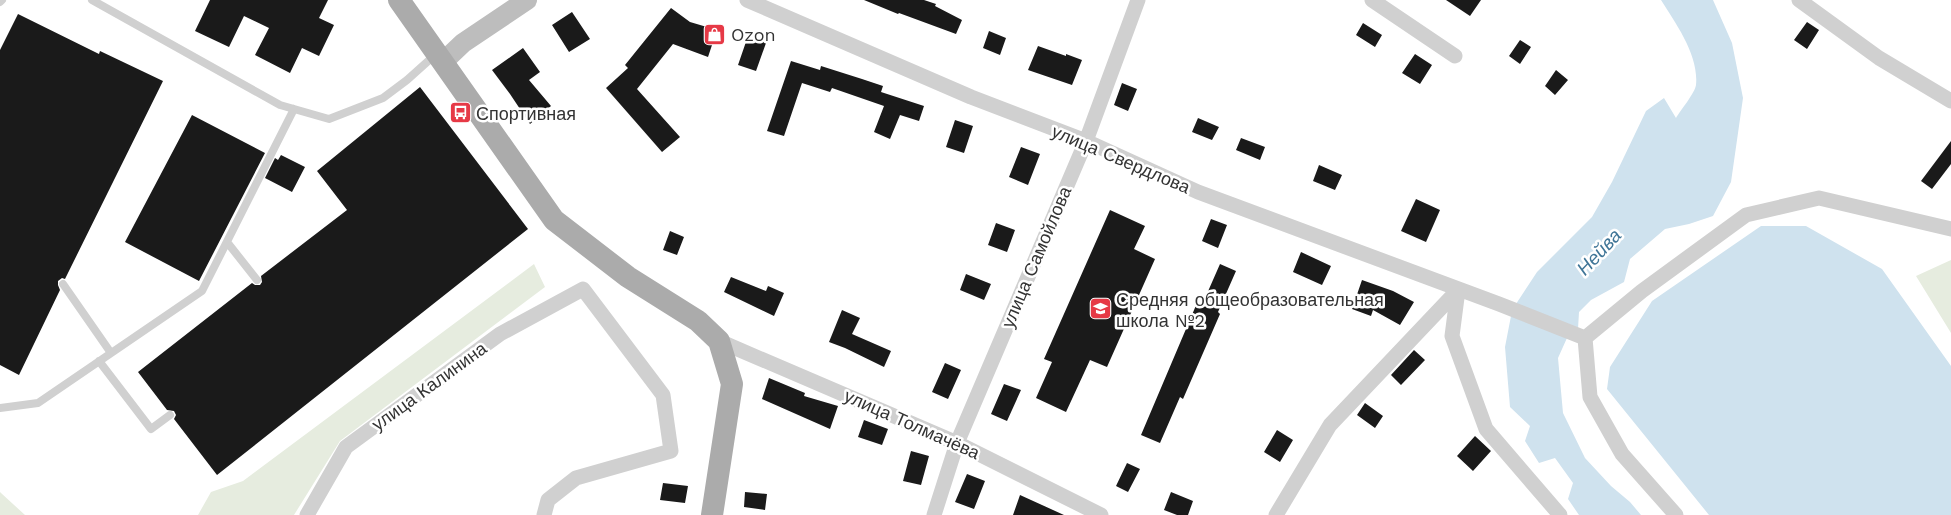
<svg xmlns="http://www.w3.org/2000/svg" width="1951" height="515" font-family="'Work Sans',sans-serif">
<rect width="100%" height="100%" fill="#fff"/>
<path fill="#e6ecdf" d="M1951 260V333L1916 276Z
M534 264 545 287 340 441 294 515H198L211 492 243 481Z
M0 492 1 493 25 515H0Z"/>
<path fill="#cfe2ee" d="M1661 0H1713L1732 43 1743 98 1731 182 1713 216 1689 224 1665 229 1630 259 1624 282 1591 300 1579 312 1578 329 1516 304 1537 272 1592 217 1612 182 1646 111 1664 98 1676 118C1680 111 1695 93 1696 85 1699 55 1676 24 1661 0Z
M1761 226H1806L1882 269 1951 366V515H1709L1607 389 1610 367 1652 301Z
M1511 316 1567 338 1558 358 1563 413 1585 458 1611 486 1630 502 1641 515H1579L1568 499 1573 483 1555 458 1539 463 1525 441 1530 426 1510 407 1505 347Z"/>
<path fill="#1a1a1a" d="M210 0H328L319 18 334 25 319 56 302 48 290 73 255 55 269 28 244 16 229 47 195 31Z
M864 0H924L936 4 935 6 962 20 956 34 899 13 898 14Z
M1446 0H1481L1470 16Z
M671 8 690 22 717 30 708 57 673 44 637 89 680 137 662 152 606 88 628 68 625 65Z
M572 12 590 39 569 52 552 25Z
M18 14 99 54 100 51 163 81 65 279 62 278 58 281V285L60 290 19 375 0 365V50Z
M1807 22 1819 30 1807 49 1794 40Z
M1363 23 1382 35 1375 47 1356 35Z
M989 31 1006 38 1000 55 983 48Z
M748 36 766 43 756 71 738 65Z
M1520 40 1531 47 1520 64 1509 56Z
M1038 46 1066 56V54L1082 60 1072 85 1028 70Z
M523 48 540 72 529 80 551 106 530 124 510 94 492 70Z
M1415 54 1432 65 1420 84 1402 73Z
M791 61 820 70 821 66 862 79 883 86 881 92 924 106 919 121 900 115 890 139 874 132 884 106 832 88 830 92 802 83 784 136 767 131Z
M1556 70 1568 80 1555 95 1545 86Z
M1122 83 1137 89 1128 111 1114 105Z
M420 87 528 229 217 475 174 419 176 415 174 411 167 410 138 372 252 283 255 285H260L262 282 261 276 347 210 317 171Z
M192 115 265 153 199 281 125 242Z
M1198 118 1219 127 1212 140 1192 132Z
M955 120 973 126 964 153 946 147Z
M1241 138 1265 147 1260 160 1236 150Z
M1951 141V164L1932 189 1921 181Z
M1021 147 1040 154 1028 185 1009 177Z
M281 155 305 167 292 192 265 178 275 158 278 160Z
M1319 165 1342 175 1335 190 1313 181Z
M1416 199 1440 210 1426 242 1401 231Z
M1110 210 1145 226 1134 249 1155 259 1107 367 1090 360 1066 412 1036 398 1052 362 1044 359Z
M1211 219 1227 225 1218 248 1202 241Z
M996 223 1015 230 1007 252 988 245Z
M670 231 684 237 677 255 663 250Z
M1301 252 1331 266 1322 285 1293 272Z
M1220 264 1236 271 1218 312 1220 314 1183 399 1180 397 1160 443 1141 435 1197 303 1202 305Z
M966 274 991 284 984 300 960 290Z
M731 277 766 291 768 286 784 293 774 316 724 292Z
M1362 280 1393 291 1414 302 1400 325 1373 310 1371 316 1352 309Z
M842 310 860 318 852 334 891 351 884 367 845 348 829 342Z
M1414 350 1425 360 1401 385 1391 375Z
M945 363 961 370 948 399 932 392Z
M769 378 805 393 804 396 838 406 830 429 762 399Z
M1004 384 1021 390 1007 421 991 414Z
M1365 403 1383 416 1375 428 1357 415Z
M864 420 888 429 882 445 858 437Z
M1277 430 1293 440 1280 462 1264 452Z
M1475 436 1491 451 1473 471 1457 456Z
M911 451 929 456 921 485 903 481Z
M1127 463 1140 469 1128 492 1116 486Z
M967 474 985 481 974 509 955 502Z
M663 483 688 486 685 503 660 500Z
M745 492 767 494 765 510 744 507Z
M1171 492 1193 501 1188 515H1177L1164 510Z
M1020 495 1064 515H1013Z"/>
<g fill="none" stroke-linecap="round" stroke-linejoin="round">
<path stroke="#d0d0d0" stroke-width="8" d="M92 0 280 105 329 119 383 98 407 80 436 54
M0 2 2 0
M227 242 257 280
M63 284 111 353
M99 361 151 429 170 415
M0 408 38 403 202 291 294 109"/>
<path stroke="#d0d0d0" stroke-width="15" d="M747 0 971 97 1086 141 1198 192 1499 304 1585 338
M1372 0 1455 56
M1799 0 1879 58 1951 101
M1458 290 1452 336 1486 429 1560 515
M1585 338 1642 291 1746 215 1819 198 1951 229
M1585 338 1590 397 1622 454 1676 515
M719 341 957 443 1101 515
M307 515 346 447 500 334 583 289 663 395 671 451 576 478 548 500 544 515
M934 515 957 443 1086 141 1138 0
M1276 515 1330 425 1458 290"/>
<path stroke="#bdbdbd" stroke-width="20" d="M443 62 463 43 527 0"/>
<path stroke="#ababab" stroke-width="22" d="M399 0 554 220 628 277 698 321 719 341 732 384 712 515"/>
</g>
<defs>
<symbol id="shop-square" viewBox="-11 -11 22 22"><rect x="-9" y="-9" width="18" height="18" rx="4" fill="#e63946" stroke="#fff"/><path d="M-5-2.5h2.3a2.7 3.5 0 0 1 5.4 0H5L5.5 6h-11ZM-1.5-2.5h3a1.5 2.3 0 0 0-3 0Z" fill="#fff"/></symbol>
<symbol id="bus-square" viewBox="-11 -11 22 22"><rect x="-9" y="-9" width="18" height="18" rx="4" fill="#e63946" stroke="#fff"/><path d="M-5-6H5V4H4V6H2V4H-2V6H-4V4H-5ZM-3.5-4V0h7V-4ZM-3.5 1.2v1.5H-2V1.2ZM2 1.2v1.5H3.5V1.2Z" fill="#fff"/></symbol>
<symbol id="school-square" viewBox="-11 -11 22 22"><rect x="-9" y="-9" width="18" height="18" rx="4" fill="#e63946" stroke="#fff"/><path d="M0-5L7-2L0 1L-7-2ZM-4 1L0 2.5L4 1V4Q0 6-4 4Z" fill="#fff"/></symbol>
</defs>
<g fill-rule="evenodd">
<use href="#shop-square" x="702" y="22" width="25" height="25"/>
<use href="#bus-square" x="448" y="100" width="25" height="25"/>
<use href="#school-square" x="1088" y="296" width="25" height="25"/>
</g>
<g text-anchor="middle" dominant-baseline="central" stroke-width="5" stroke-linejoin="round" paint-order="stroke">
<g font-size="18" fill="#333" stroke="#fff" text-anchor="start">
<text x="731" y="34">Ozon</text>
<text x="476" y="113">Спортивная</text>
<text x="1116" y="299">Средняя общеобразовательная<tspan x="1116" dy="21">школа №2</tspan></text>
</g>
<g font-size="18" fill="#333" stroke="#fff">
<text transform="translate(1121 159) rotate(23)">улица Свердлова</text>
<text transform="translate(1036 257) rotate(-67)">улица Самойлова</text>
<text transform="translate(429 386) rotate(-36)">улица Калинина</text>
<text transform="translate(912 424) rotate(24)">улица Толмачёва</text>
</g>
<g font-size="19" font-style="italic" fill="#3f7597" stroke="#fff">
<text transform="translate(1599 252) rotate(-47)">Нейва</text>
</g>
</g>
</svg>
